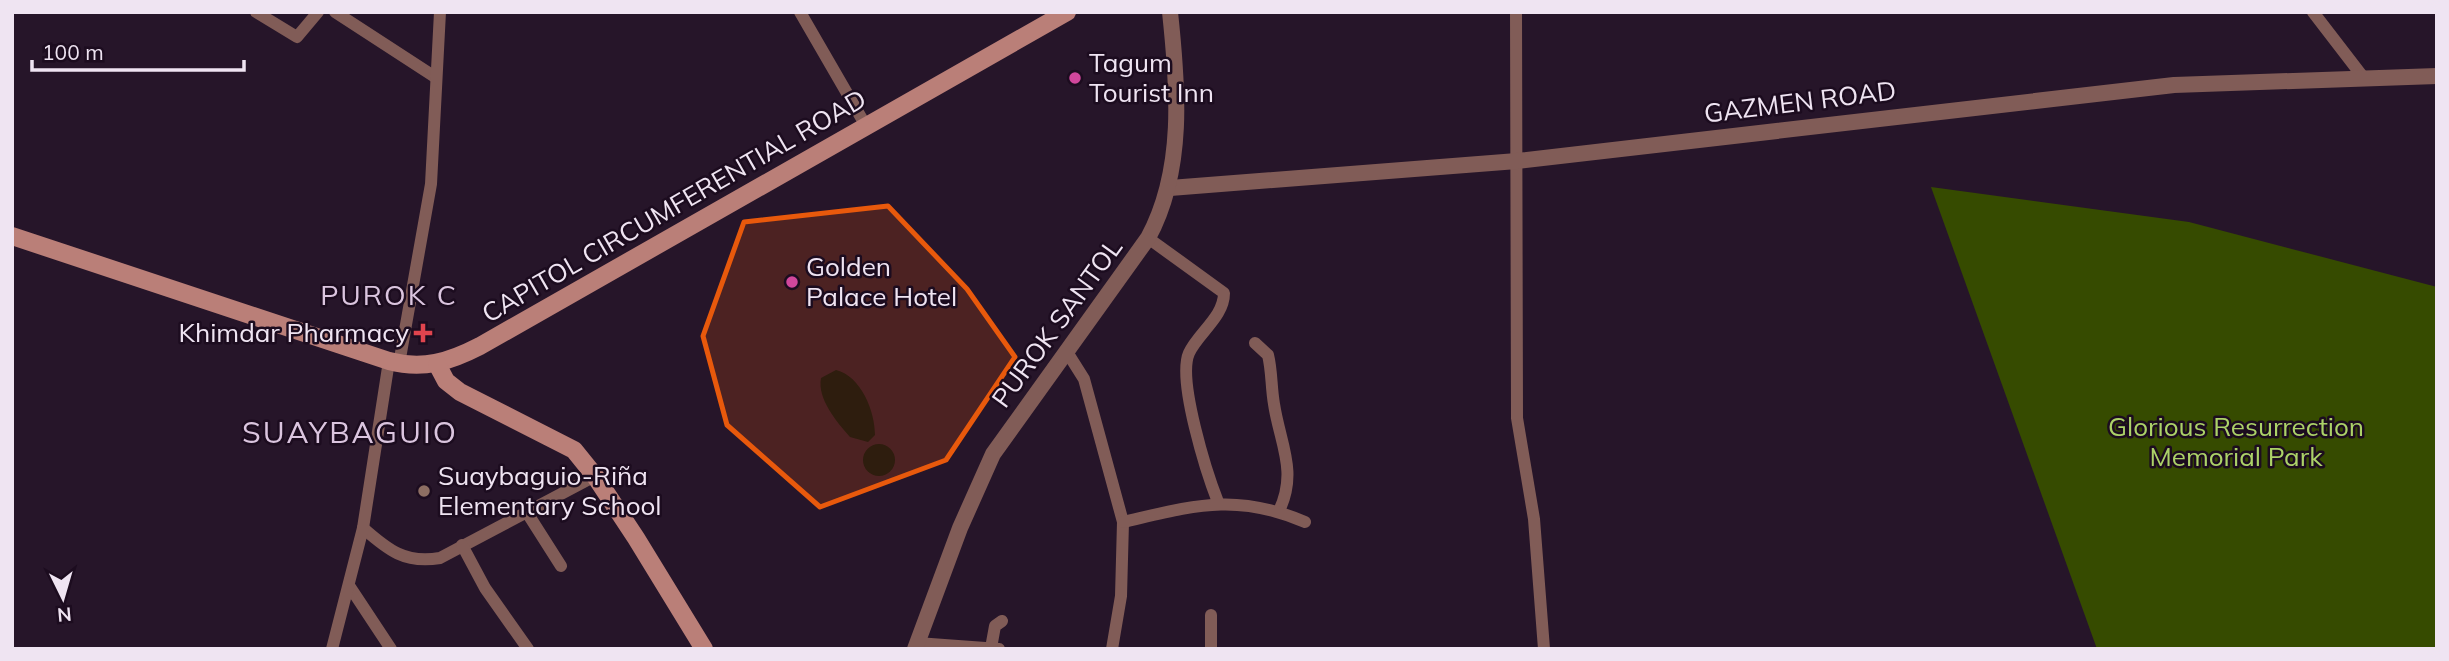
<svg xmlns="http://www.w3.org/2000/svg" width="2449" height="661" font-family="Mulish,sans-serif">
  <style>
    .green { fill: #364b00 }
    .water { fill: #010e0f }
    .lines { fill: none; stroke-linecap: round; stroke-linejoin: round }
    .minor { stroke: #815c57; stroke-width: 12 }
    .tertiary { stroke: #815c57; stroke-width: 16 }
    .secondary { stroke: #ba7f78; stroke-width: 18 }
    .marked { fill: #e8590c; fill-opacity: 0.2; stroke: #e8590c; stroke-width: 5; stroke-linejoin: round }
    .hotel-dot { fill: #d1479c; stroke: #1c0c1f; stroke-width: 2.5 }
    .health-dot { fill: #e0444e; stroke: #1c0c1f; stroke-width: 2.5 }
    .education-dot { fill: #8d6e63; stroke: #1c0c1f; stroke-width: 2.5 }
    .labels { text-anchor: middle; stroke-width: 5; stroke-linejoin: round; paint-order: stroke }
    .poi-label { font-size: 26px; fill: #efe4f2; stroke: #1c0c1f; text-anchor: start }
    .street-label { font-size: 26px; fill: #efe4f2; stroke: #1c0c1f }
    .park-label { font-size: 26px; fill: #acd268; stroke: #1c0c1f }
    .neighbourhood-label { font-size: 28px; letter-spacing: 2px; fill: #dbc5df; stroke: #1c0c1f }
    .quarter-label { font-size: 30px; letter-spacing: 2px; fill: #dbc5df; stroke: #1c0c1f }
  </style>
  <rect width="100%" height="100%" fill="#261529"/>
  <polygon class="green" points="1931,187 2189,222 2437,287 2437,649 2097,649"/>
  <g class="water">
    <path d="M836,370C861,376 875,411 875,435L868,442L850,437C837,422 817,399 821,378Z"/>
    <circle cx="879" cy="460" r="16"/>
  </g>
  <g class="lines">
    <g class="minor">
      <polyline points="256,12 297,37 318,12"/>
      <polyline points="335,12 435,77"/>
      <polyline points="800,12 866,126"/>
      <polyline points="1516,12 1517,418 1534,519 1544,649"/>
      <polyline points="2313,12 2363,77"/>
      <path d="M1148,238L1224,293C1224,317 1198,333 1189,353C1177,380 1207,474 1218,502"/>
      <path d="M1255,343L1268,355C1272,371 1271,387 1274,404C1280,444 1298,471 1279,511"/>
      <polyline points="1067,352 1084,379 1123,522 1121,596 1112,649"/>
      <polyline points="399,364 431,184 440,12"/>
      <polyline points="526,511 561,566"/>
      <path d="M1123,522C1193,506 1235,492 1305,522"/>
      <path d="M363,528C388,550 405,564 440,558L595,476"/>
      <polyline points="462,545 485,588 528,649"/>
      <polyline points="350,587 391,649"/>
      <polyline points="917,643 999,649"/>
      <polyline points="991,648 995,626 1002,621"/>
      <polyline points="332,649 363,528 389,361"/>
      <polyline points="1211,649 1211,615"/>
    </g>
    <g class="tertiary">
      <polyline points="1170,188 1517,161 2174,85 2437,76"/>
      <path d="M915,649L960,528L993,454L1148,238C1185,170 1178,87 1170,12"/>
    </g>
    <g class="secondary">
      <path d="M12,236L389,361C423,370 449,362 480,346L1067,12"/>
      <polyline points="437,364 446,381 460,392 574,450 595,476 636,538 704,649"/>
    </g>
  </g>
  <path class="marked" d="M888,206L967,289L1015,357L946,460L820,507L727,425L703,336L744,222Z"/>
  <g class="hotel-dot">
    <circle cx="1075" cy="78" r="7"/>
    <circle cx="792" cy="282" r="7"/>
  </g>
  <path class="health-dot" d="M419.5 322.5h7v7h7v7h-7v7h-7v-7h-7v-7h7z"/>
  <circle class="education-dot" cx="424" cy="491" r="7"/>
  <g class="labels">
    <g class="poi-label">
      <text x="1089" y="72">Tagum<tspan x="1089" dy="30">Tourist Inn</tspan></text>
      <text x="806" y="276">Golden<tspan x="806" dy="30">Palace Hotel</tspan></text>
      <text x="409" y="342" text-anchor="end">Khimdar Pharmacy</text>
      <text x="438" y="485">Suaybaguio-Riña<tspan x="438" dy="30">Elementary School</tspan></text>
    </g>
    <g class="street-label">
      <text transform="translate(1800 102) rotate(-7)" y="9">GAZMEN ROAD</text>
      <text transform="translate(674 206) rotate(-30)" y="9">CAPITOL CIRCUMFERENTIAL ROAD</text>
      <text transform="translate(1057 323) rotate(-54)" y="9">PUROK SANTOL</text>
    </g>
    <g class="park-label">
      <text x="2236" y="436">Glorious Resurrection<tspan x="2236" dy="30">Memorial Park</tspan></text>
    </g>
    <g class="neighbourhood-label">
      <text x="389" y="305">PUROK C</text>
    </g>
    <g class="quarter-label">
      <text x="350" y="443">SUAYBAGUIO</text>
    </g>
  </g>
  <rect width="2449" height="661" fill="none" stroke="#efe4f2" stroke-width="28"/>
  <g transform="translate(63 598) rotate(175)" stroke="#1c0c1f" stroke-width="5" paint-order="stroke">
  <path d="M0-5L12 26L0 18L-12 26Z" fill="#efe4f2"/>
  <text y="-10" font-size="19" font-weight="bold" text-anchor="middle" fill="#efe4f2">N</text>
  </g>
  <path d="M32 60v10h212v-10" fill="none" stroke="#efe4f2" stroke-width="3.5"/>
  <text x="42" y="60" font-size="21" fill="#efe4f2" stroke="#1c0c1f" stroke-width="5" paint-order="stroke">100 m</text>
</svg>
